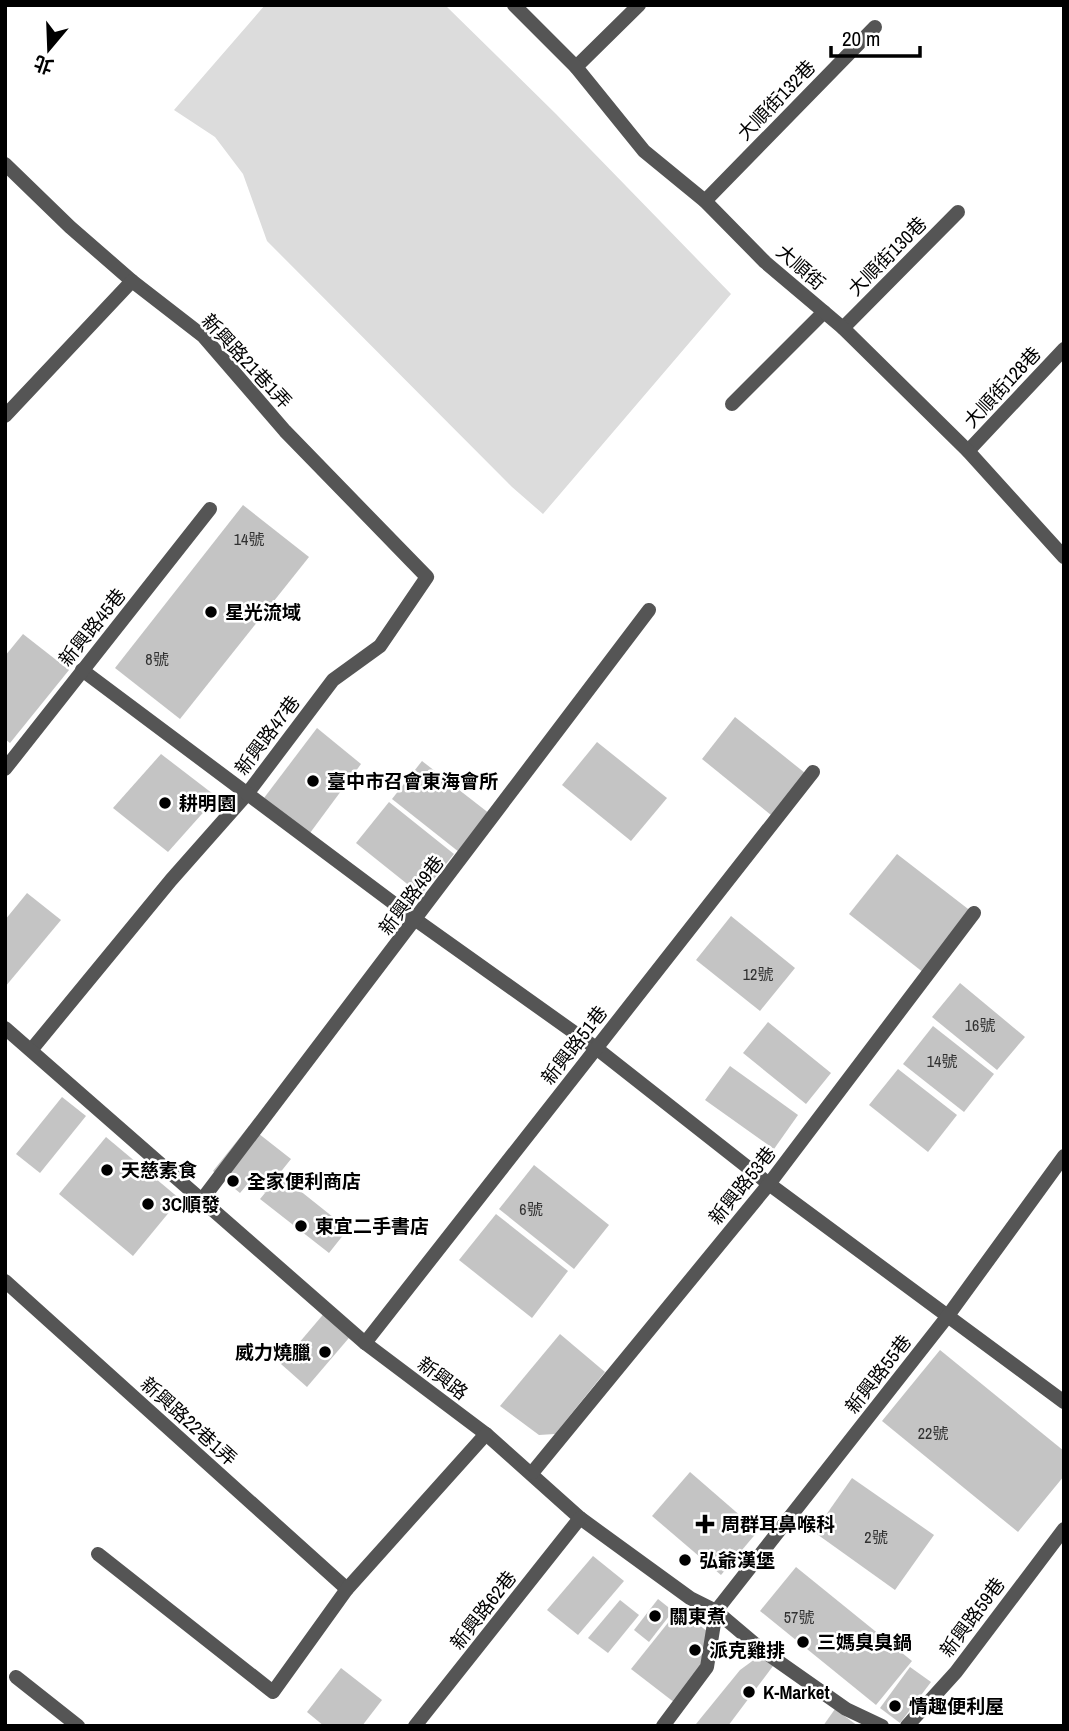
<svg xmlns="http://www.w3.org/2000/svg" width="1069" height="1731" font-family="'Archivo Narrow','Noto Sans TC',sans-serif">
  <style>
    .green { fill: #dcdcdc }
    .building { fill: #c4c4c4 }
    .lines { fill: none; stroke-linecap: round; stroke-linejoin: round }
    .service { stroke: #555; stroke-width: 14 }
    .minor { stroke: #555; stroke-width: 14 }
    .poi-dot { fill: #000; stroke: #fff; stroke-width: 2.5 }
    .labels { text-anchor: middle; stroke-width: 5; stroke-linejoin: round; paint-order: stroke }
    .number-label { font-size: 16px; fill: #313131 }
    .street-label { font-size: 19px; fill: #000; stroke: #fff }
    .poi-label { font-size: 19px; font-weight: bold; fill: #000; stroke: #fff; text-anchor: start }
  </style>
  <rect width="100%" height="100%" fill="#fff"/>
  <polygon class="green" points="265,5 445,5 556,114 731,294 543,514 512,487 267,241 243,174 215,137 174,110"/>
  <g class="building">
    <polygon points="243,505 309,557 180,719 115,668"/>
    <polygon points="23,634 69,670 10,743 5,739 5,656"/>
    <polygon points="735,717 805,773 771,815 702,759"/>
    <polygon points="317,728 361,764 310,833 264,798"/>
    <polygon points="597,742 667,798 631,841 562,785"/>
    <polygon points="161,754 217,797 168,852 113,808"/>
    <polygon points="422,761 490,814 459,852 392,799"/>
    <polygon points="389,802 454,854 421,895 356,843"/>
    <polygon points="897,854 972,912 924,973 849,914"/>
    <polygon points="27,893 61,920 5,987 5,920"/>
    <polygon points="731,916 795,968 760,1011 696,960"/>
    <polygon points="960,983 1025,1037 997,1070 932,1017"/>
    <polygon points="768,1022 831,1073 806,1104 743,1053"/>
    <polygon points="933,1026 994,1074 964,1112 903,1064"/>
    <polygon points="730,1066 798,1115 774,1149 705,1100"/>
    <polygon points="898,1069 957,1115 928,1152 869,1105"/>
    <polygon points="62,1097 86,1116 40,1173 16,1154"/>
    <polygon points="249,1126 291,1159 279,1174 348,1229 329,1253 260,1199 265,1193 250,1181 240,1193 213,1171"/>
    <polygon points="106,1137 180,1199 133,1256 59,1194"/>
    <polygon points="534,1165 609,1225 574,1269 499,1209"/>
    <polygon points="496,1214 568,1271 532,1318 459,1260"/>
    <polygon points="327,1310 354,1332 307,1387 281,1364"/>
    <polygon points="560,1334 605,1372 555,1434 539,1435 500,1406"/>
    <polygon points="940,1350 1064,1451 1064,1476 1018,1532 882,1421"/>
    <polygon points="690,1472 758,1531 721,1575 652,1516"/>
    <polygon points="852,1478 934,1535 895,1590 814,1532"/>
    <polygon points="593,1556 624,1581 578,1635 547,1610"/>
    <polygon points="796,1567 912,1661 876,1705 760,1611"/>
    <polygon points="658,1599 673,1611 649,1642 634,1630"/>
    <polygon points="620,1600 639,1615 608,1653 588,1638"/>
    <polygon points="679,1609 727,1647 679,1706 631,1669"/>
    <polygon points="755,1659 776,1662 728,1726 696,1724 740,1670"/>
    <polygon points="910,1667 931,1682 900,1723 880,1708"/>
    <polygon points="341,1668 382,1700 362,1726 324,1726 307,1712"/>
    <polygon points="835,1709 858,1726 823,1726"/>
  </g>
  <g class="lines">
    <g class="service">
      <polyline points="576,67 639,5"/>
      <polyline points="705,201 875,27"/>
      <polyline points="843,328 958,212"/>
      <polyline points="732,404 824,312"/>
      <polyline points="968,451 1064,349"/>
    </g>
    <g class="minor">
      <polyline points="514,5 576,67 644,151 705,201 765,262 843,328 968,451 1064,557"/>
      <polyline points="5,164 70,227 132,281"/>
      <polyline points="5,416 132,281 203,336 285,431 427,577 380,646 333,680 247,794 171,880 32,1049"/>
      <polyline points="82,670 416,920 596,1048 769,1184 1064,1402"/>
      <polyline points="5,769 210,509"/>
      <polyline points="5,1028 365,1343 486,1434 580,1518 690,1598 716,1611 762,1650 846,1709 882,1726"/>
      <polyline points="201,1201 649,610"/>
      <polyline points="5,1281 347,1589"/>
      <polyline points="365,1343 813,772"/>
      <polyline points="532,1473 769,1184 974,913"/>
      <polyline points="98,1554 273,1692 347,1589 486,1434"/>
      <polyline points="16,1677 78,1726"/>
      <polyline points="415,1726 580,1518"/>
      <polyline points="663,1726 707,1667 716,1611 947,1317 1064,1156"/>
      <polyline points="907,1726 956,1672 1064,1529"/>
    </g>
  </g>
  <g class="poi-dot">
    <circle cx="211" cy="612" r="7"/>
    <circle cx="313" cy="781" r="7"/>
    <circle cx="165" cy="803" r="7"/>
    <circle cx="107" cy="1170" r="7"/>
    <circle cx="233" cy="1181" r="7"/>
    <circle cx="148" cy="1204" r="7"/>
    <circle cx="301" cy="1226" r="7"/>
    <circle cx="325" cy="1352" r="7"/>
    <path d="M701.5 1513.5h7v7h7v7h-7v7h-7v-7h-7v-7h7z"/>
    <circle cx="685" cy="1560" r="7"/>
    <circle cx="655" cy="1616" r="7"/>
    <circle cx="803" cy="1642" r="7"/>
    <circle cx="695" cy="1650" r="7"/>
    <circle cx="749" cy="1692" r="7"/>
    <circle cx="895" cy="1706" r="7"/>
  </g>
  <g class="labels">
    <g class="number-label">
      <text x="249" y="545">14號</text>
      <text x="157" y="665">8號</text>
      <text x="758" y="980">12號</text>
      <text x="980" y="1031">16號</text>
      <text x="942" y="1067">14號</text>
      <text x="531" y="1215">6號</text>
      <text x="933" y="1439">22號</text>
      <text x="876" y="1543">2號</text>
      <text x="799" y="1623">57號</text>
    </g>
    <g class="street-label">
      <text transform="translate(776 100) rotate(-46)" y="7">大順街132巷</text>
      <text transform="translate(887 256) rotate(-45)" y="7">大順街130巷</text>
      <text transform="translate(801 267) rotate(41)" y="7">大順街</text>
      <text transform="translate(247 361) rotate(47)" y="7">新興路21巷1弄</text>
      <text transform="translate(1002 387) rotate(-47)" y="7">大順街128巷</text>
      <text transform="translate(92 627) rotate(-51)" y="7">新興路45巷</text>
      <text transform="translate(267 735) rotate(-53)" y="7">新興路47巷</text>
      <text transform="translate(411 895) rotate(-53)" y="7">新興路49巷</text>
      <text transform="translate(574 1045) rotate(-52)" y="7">新興路51巷</text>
      <text transform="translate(742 1185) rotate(-51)" y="7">新興路53巷</text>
      <text transform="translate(878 1374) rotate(-52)" y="7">新興路55巷</text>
      <text transform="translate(443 1378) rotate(37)" y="7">新興路</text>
      <text transform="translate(189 1421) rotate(42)" y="7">新興路22巷1弄</text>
      <text transform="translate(483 1610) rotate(-52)" y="7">新興路62巷</text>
      <text transform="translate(972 1617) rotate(-53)" y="7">新興路59巷</text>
    </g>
    <g class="poi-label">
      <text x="225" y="619">星光流域</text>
      <text x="327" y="788">臺中市召會東海會所</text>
      <text x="179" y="810">耕明園</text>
      <text x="121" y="1177">天慈素食</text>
      <text x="247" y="1188">全家便利商店</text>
      <text x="162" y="1211">3C順發</text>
      <text x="315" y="1233">東宜二手書店</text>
      <text x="311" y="1359" text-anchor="end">威力燒臘</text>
      <text x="721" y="1531">周群耳鼻喉科</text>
      <text x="699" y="1567">弘爺漢堡</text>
      <text x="669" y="1623">關東煮</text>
      <text x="817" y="1649">三媽臭臭鍋</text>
      <text x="709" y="1657">派克雞排</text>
      <text x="763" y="1699">K-Market</text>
      <text x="909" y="1713">情趣便利屋</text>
    </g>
  </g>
  <rect width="1069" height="1731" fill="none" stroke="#000000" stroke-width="14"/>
  <g transform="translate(49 49) rotate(199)" stroke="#ffffff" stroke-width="5" paint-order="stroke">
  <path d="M0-5L12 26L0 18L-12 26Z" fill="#000000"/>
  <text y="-10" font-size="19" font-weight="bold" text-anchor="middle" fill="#000000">北</text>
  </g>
  <path d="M831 46v10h89v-10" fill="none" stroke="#000000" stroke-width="3.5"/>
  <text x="842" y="46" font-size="21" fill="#000000" stroke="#ffffff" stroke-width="5" paint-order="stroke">20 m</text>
</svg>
